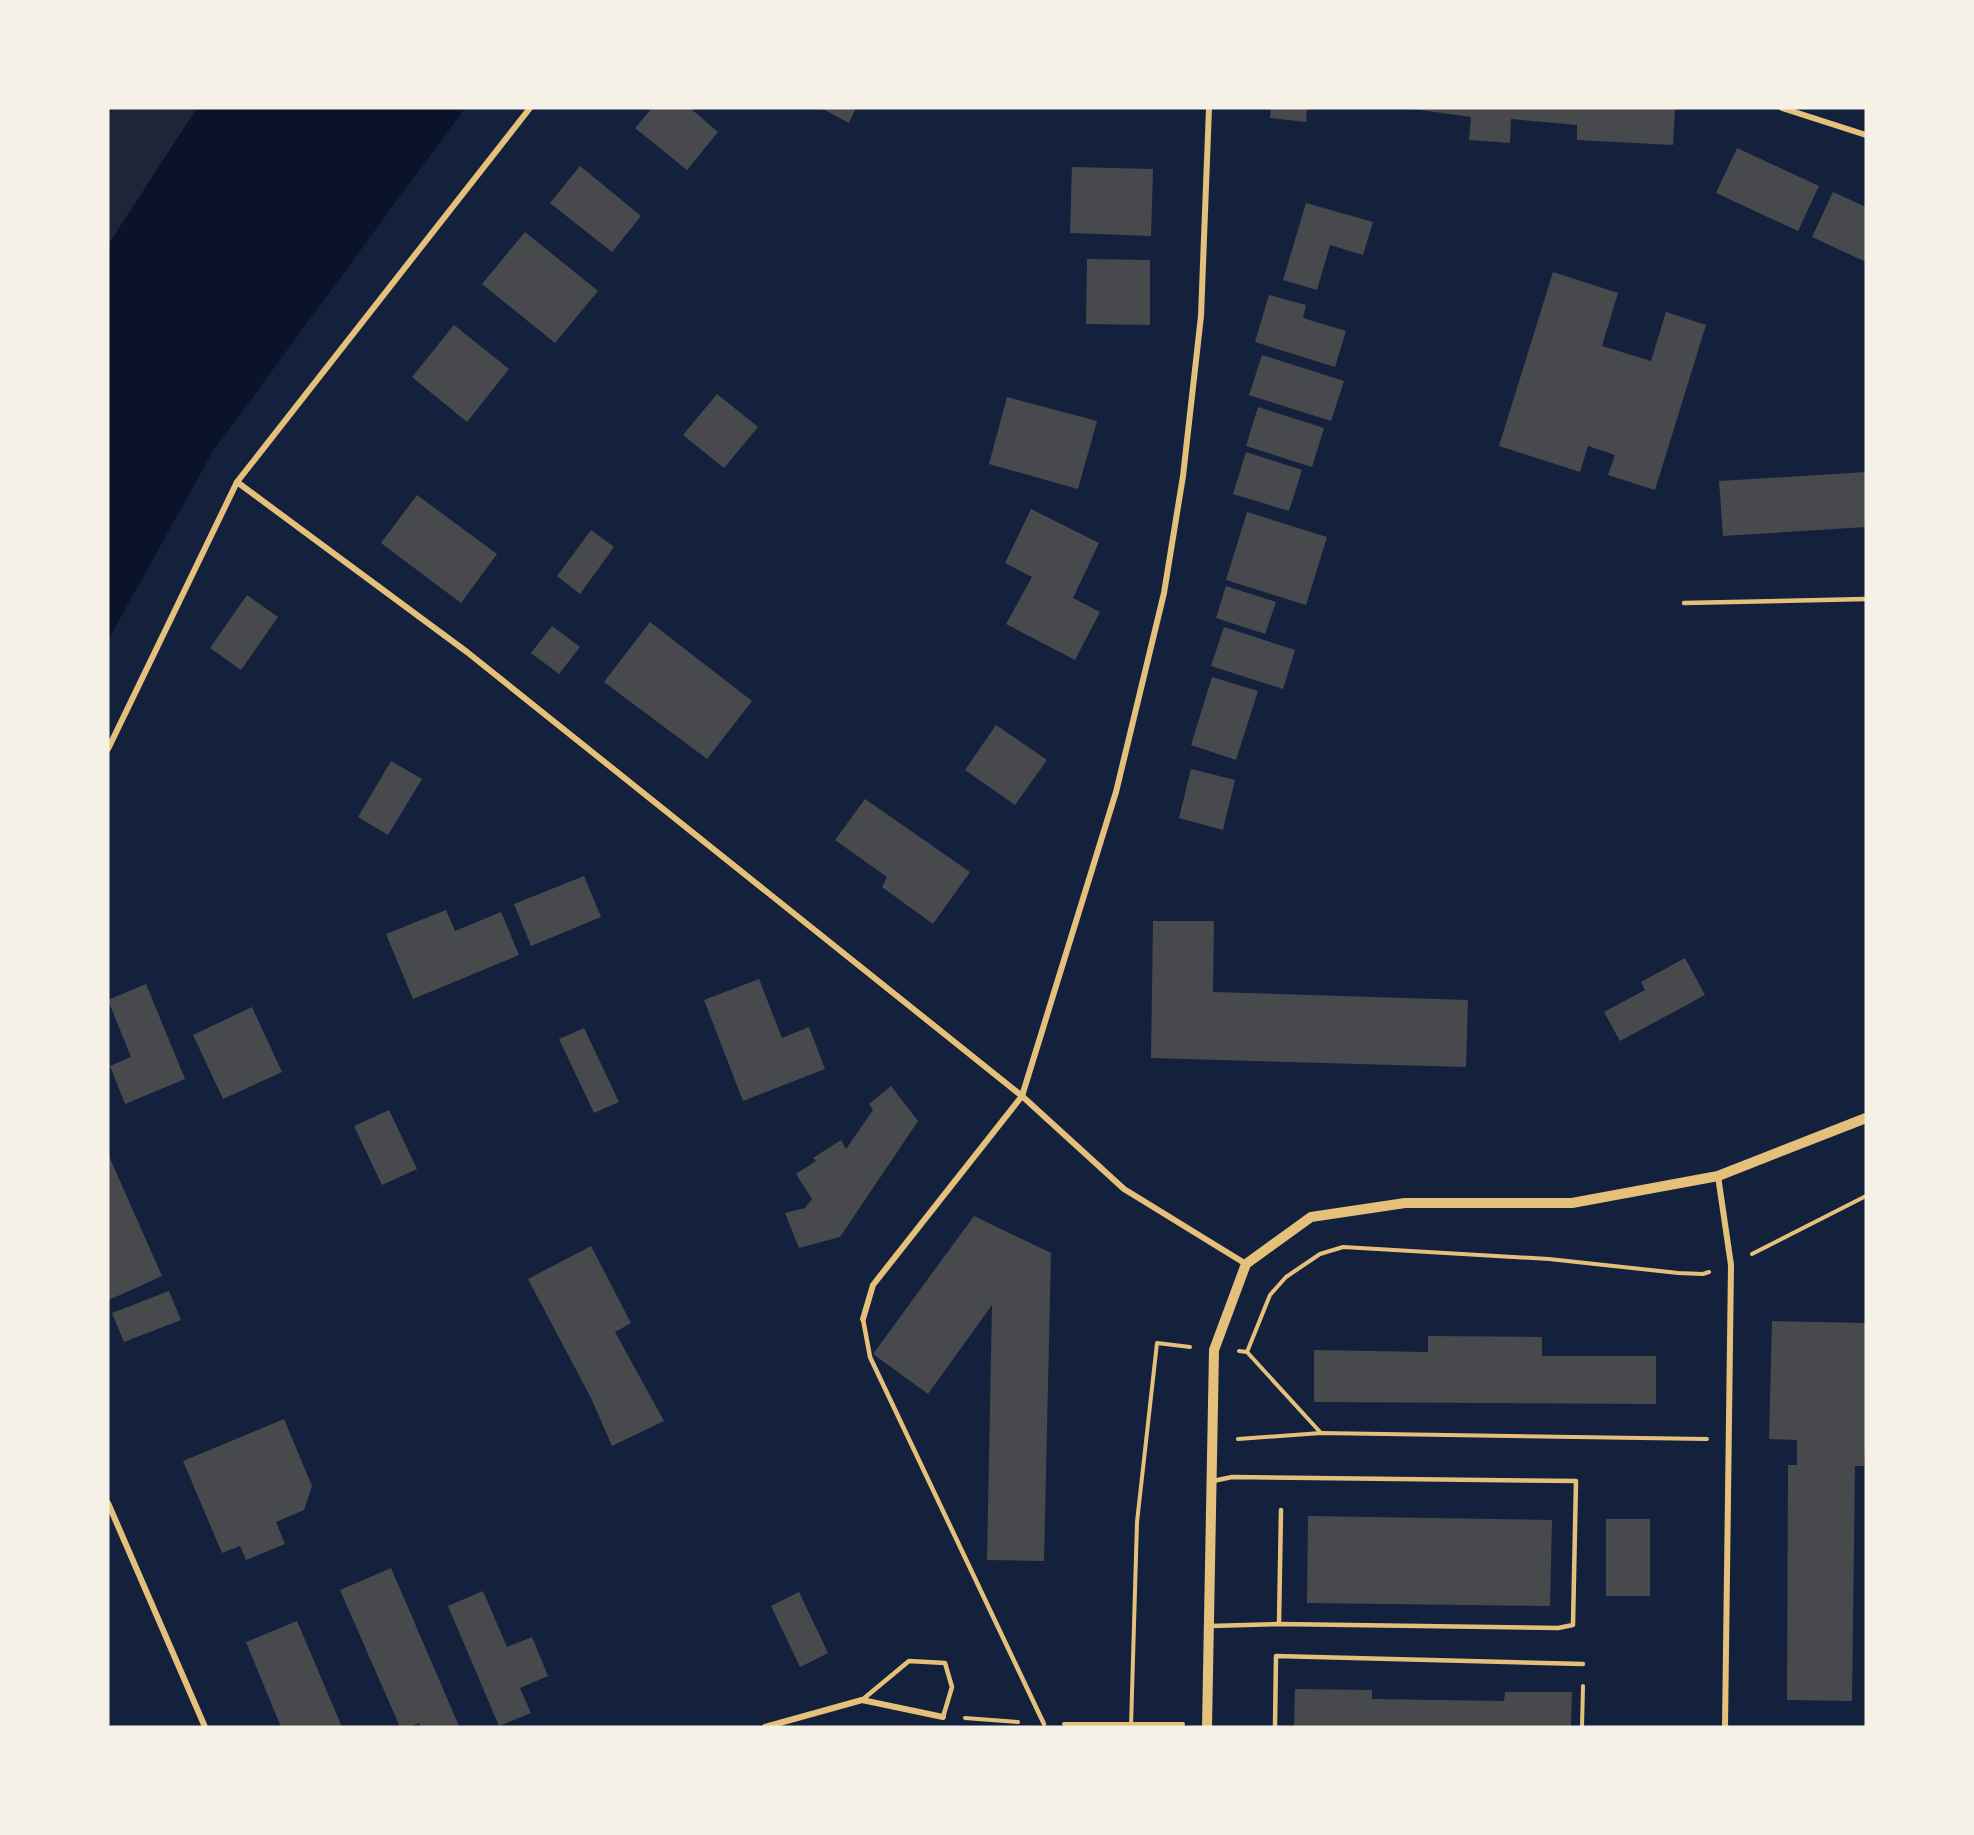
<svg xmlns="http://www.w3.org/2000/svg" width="1974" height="1835" font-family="Mulish,sans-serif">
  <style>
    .green { fill: #1d2539 }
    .water { fill: #0b132b }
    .building { fill: #48494c }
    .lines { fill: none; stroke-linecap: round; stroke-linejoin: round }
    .path { stroke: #e5c07b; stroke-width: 4 }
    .service { stroke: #e5c07b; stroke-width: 4.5 }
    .minor { stroke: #e5c07b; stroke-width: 6 }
    .tertiary { stroke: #e5c07b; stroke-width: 10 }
  </style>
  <rect width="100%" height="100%" fill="#14213d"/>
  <polygon class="green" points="115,108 197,108 108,245 108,118"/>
  <polygon class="water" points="197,108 465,108 213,451 108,640 108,245"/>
  <g class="building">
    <polygon points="652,108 690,108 718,132 687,170 635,128"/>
    <polygon points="821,108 856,108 849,123"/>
    <polygon points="1271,108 1307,108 1306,122 1270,118"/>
    <polygon points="1406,108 1675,108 1673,145 1577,140 1577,125 1511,119 1510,143 1469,140 1471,117"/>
    <polygon points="1737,148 1819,186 1798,231 1716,193"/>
    <polygon points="580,166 641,216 612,252 550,203"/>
    <polygon points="1072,167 1153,169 1151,236 1070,233"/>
    <polygon points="1833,192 1866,207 1866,262 1812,237"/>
    <polygon points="1306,203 1373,222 1363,255 1330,245 1317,290 1283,280"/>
    <polygon points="525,232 598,291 555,343 482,284"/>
    <polygon points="1087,259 1150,260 1150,325 1086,324"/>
    <polygon points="1553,272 1618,293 1602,346 1651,361 1666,312 1706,325 1655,490 1608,475 1615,455 1588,446 1580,472 1499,446"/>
    <polygon points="1269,295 1306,305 1303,318 1346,331 1335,367 1255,342"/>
    <polygon points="454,325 509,369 467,422 412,377"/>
    <polygon points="1262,355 1344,381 1331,421 1249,395"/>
    <polygon points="717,394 758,427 724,468 683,435"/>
    <polygon points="1007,397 1097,421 1078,489 989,464"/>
    <polygon points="1258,407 1324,428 1312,467 1246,446"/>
    <polygon points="1246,452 1302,470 1289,511 1233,494"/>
    <polygon points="1866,472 1866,527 1723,536 1719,481"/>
    <polygon points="417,495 497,554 461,603 381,543"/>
    <polygon points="1031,509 1099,543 1073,598 1100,612 1075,660 1006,624 1032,577 1005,563"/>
    <polygon points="1247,512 1327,537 1306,605 1226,580"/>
    <polygon points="591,530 614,547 580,594 557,576"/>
    <polygon points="1226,586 1276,602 1265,634 1216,618"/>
    <polygon points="247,595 278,617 241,670 210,648"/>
    <polygon points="650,622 752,701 707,759 604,682"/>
    <polygon points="552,626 580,647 559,674 531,653"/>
    <polygon points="1224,627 1295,650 1283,689 1211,666"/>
    <polygon points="1212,677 1258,691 1236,760 1191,745"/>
    <polygon points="996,725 1047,760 1015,805 965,770"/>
    <polygon points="391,761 422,779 388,835 358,817"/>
    <polygon points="1191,769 1235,780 1223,830 1179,818"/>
    <polygon points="865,799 970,872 933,924 882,887 887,877 835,840"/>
    <polygon points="584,876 601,917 531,946 514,904"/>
    <polygon points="446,910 455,931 501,912 519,955 413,999 386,934"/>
    <polygon points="1153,921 1214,921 1213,992 1468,1000 1466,1067 1151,1058"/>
    <polygon points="1685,958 1705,995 1620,1041 1604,1012 1645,990 1641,982"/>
    <polygon points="759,979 782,1038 809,1027 825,1069 743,1101 704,1000"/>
    <polygon points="146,984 185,1079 125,1104 110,1066 131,1057 108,1000"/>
    <polygon points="252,1007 282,1072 223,1099 193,1035"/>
    <polygon points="584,1028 619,1102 594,1113 559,1039"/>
    <polygon points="891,1086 918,1121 840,1237 799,1248 785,1213 805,1208 812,1199 796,1174 816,1161 813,1158 841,1140 846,1149 873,1110 869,1104"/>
    <polygon points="389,1110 417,1169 382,1185 354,1126"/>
    <polygon points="108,1154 162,1276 109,1300 108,1298"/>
    <polygon points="974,1216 1051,1253 1044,1561 987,1560 992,1305 928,1394 873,1354"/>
    <polygon points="591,1246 631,1323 615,1332 664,1421 612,1446 591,1398 528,1279"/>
    <polygon points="169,1291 181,1320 124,1342 112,1313"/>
    <polygon points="1772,1321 1866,1323 1866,1438 1864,1466 1855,1466 1852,1701 1787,1700 1788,1465 1797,1465 1797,1440 1769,1439"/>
    <polygon points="1428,1336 1542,1337 1542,1356 1656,1356 1656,1404 1314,1402 1314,1350 1428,1352"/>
    <polygon points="284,1419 312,1486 304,1510 276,1522 285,1544 246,1560 240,1546 222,1553 183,1461"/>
    <polygon points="1308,1516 1552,1520 1550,1606 1307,1603"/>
    <rect x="1606" y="1519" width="44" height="77"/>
    <polygon points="391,1568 459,1726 457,1727 421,1727 419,1723 409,1727 400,1727 340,1590"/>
    <polygon points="483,1591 507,1647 532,1637 548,1676 520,1688 531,1713 499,1726 448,1606"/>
    <polygon points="799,1592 828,1653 800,1667 771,1606"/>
    <polygon points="297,1621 342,1727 281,1727 246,1642"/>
    <polygon points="1295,1689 1372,1690 1372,1699 1504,1701 1505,1692 1572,1692 1571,1727 1294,1727"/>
  </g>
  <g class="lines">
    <g class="path">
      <polyline points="1752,1254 1866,1196"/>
      <polyline points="1239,1351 1247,1352 1270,1295 1286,1277 1320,1254 1343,1247 1549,1259 1678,1273 1703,1274 1709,1272"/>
      <polyline points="1247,1352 1321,1433"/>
      <polyline points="1238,1439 1321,1433 1707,1439"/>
      <polyline points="965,1718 1018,1722"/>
      <polyline points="1064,1724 1183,1724"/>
      <polyline points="1131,1727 1137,1522 1157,1343 1190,1347"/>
      <polyline points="1582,1727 1583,1686"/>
    </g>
    <g class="service">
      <polyline points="1684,603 1866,599"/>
      <polyline points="863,1319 870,1357 1044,1724"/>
      <polyline points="1279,1624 1281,1510"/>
      <polyline points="1210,1626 1279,1624 1558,1628 1573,1625 1576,1481 1232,1477 1213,1481"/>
      <polyline points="862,1700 909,1661 945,1663 952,1687 943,1717"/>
      <polyline points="1275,1727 1276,1656 1583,1664"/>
    </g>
    <g class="minor">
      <polyline points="1782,108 1866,135"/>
      <polyline points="237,482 467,652 1022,1096 1124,1189 1246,1264"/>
      <polyline points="108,749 237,482 530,108"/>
      <polyline points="1718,1176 1731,1265 1725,1727"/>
      <polyline points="863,1319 873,1285 1022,1096 1116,792 1164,593 1183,476 1201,316 1209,108"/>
      <polyline points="108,1503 205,1727"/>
      <polyline points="765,1727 862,1700 943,1717"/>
    </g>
    <polyline class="tertiary" points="1207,1727 1214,1350 1246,1264 1311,1217 1405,1203 1572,1203 1718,1176 1866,1118"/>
  </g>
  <rect width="1974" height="1835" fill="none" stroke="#f6f1e7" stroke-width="219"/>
</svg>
